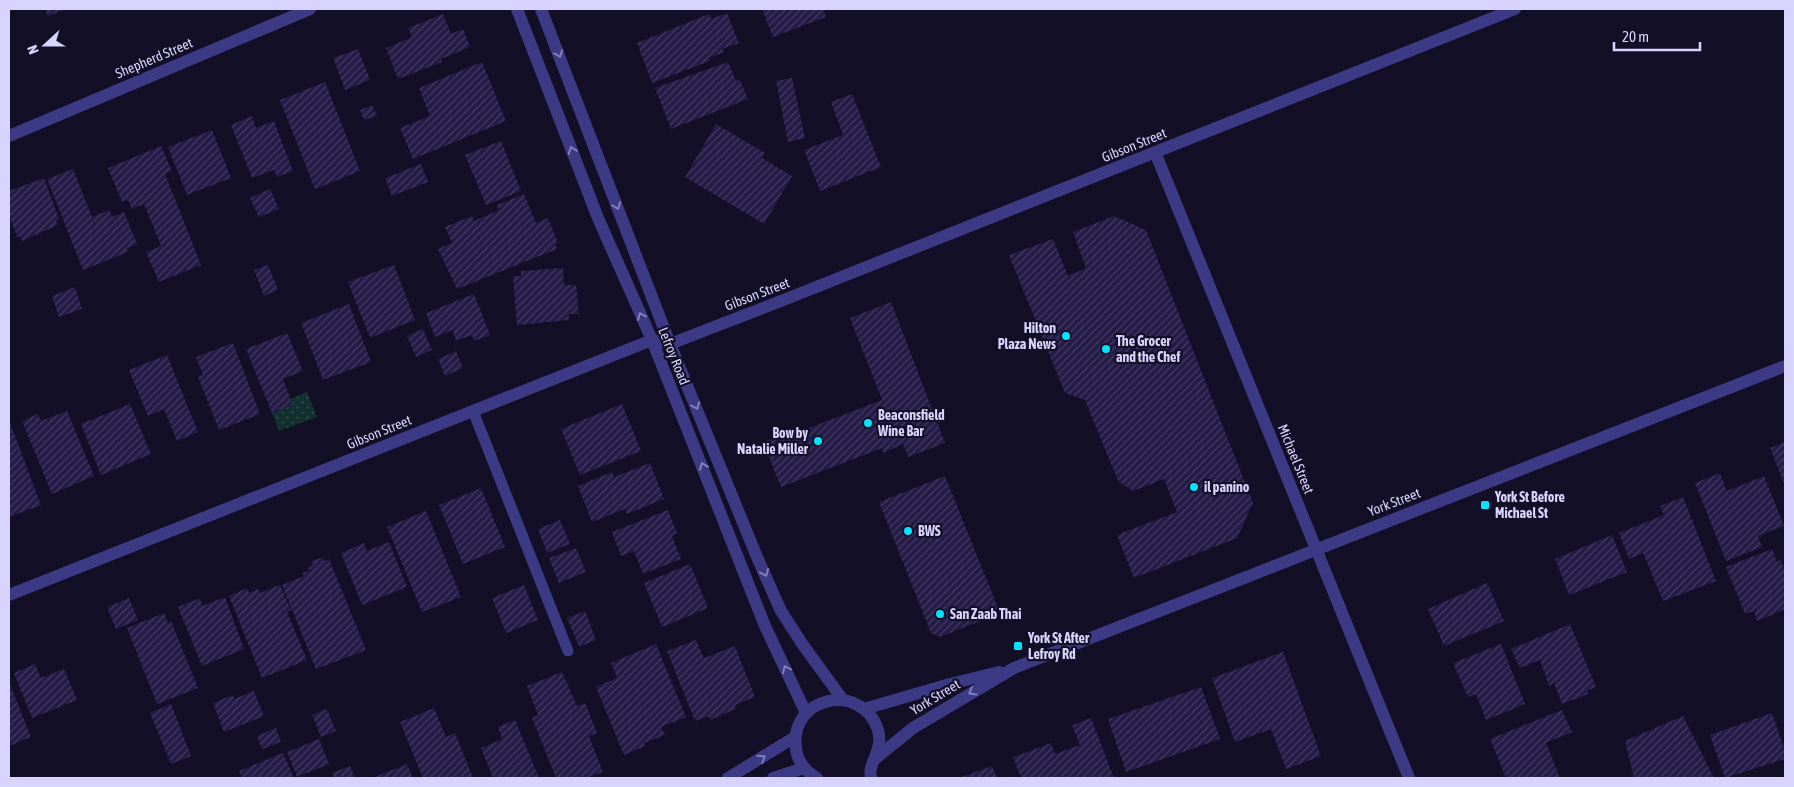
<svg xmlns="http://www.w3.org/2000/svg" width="1794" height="787" font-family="'Asap Condensed',sans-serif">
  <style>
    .grass { fill: url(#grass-dots) }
    .building { fill: url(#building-hatch) }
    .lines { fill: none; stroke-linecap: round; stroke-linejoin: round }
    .service { stroke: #3d3a85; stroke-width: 11 }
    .minor { stroke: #3d3a85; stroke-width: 12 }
    .tertiary { stroke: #3d3a85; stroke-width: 12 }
    .oneway { stroke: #837fbc }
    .poi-dot { fill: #00e5ff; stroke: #130f26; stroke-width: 2 }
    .labels { text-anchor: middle; stroke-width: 4.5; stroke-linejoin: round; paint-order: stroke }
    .street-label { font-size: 14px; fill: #d9d4ff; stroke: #130f26 }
    .poi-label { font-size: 14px; font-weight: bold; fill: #d9d4ff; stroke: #130f26; text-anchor: start }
  </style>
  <defs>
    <pattern id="grass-dots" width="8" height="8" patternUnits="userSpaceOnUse" patternTransform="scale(1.25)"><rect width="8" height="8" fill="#12302f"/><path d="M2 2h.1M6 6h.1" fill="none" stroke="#344d4e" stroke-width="1.8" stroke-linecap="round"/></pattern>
    <pattern id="building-hatch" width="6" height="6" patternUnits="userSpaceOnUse" patternTransform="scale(1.25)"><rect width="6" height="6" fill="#241b47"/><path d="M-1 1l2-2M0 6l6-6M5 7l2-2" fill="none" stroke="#433b63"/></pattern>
  </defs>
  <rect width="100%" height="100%" fill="#130f26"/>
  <polygon class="grass" points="307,392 317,417 279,431 272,413 293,405 291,399"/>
  <g class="building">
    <polygon points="45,9 66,9 48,16"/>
    <polygon points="762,9 823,9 826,17 773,37"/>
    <polygon points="727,13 739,43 722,49 724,52 709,58 710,61 652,83 637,43 709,14 711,19"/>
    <polygon points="443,14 451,34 463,29 470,47 441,59 442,62 398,79 386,48 412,37 408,28"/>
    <polygon points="358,49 370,80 345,90 333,58"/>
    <polygon points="482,62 506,121 413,159 400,128 430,116 419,88"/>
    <polygon points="728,62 736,81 740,80 748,99 671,129 655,88"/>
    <polygon points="792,78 805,138 788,142 776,81"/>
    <polygon points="325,82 360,171 315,189 280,100"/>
    <polygon points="852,94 881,167 820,191 804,150 843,135 831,102"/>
    <polygon points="372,105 377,116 364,120 360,110"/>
    <polygon points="252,116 256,128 274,121 293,171 277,177 274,170 252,178 231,125"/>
    <polygon points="716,124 765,153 762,158 792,176 764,224 685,177"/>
    <polygon points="212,130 231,178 187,195 168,147"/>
    <polygon points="501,141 521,191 486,205 465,155"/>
    <polygon points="161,146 172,171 165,174 201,265 159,282 146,252 161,246 144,204 132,209 128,200 122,202 108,168"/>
    <polygon points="421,164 428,182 392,196 385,178"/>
    <polygon points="73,169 92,217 109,210 112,217 124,212 137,244 127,248 128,252 83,270 47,179"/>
    <polygon points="44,178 59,219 56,220 58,225 22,241 20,236 17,237 9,215 9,191"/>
    <polygon points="270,189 279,209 259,217 250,198"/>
    <polygon points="524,194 536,223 548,218 558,243 555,244 557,249 457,289 438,249 452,243 445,227 472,216 474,221 499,210 497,205"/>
    <polygon points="1114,216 1146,230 1253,503 1237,538 1134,578 1117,535 1177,512 1164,479 1133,491 1118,481 1085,400 1065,393 1009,255 1053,239 1068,276 1086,268 1073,232"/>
    <polygon points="268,265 278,290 264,296 254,270"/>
    <polygon points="394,265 415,320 370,338 348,282"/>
    <polygon points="563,268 564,285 576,285 579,314 569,314 569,320 517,325 513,276 521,276 521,271"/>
    <polygon points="75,287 82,309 59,317 52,296"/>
    <polygon points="474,294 490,335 474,341 472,335 456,341 452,330 435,337 426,313"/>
    <polygon points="891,302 945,443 908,457 903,444 883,453 882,448 781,487 763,442 795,430 796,433 882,400 850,318"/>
    <polygon points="349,304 371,362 323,380 301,323"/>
    <polygon points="423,329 432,350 416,357 407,336"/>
    <polygon points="287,333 303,371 283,379 293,405 272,413 246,349"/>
    <polygon points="233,343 260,414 219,430 198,377 203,375 196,357"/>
    <polygon points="456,351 463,368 445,376 438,359"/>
    <polygon points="167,355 198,432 177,441 164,409 148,416 129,370"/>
    <polygon points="130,404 151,454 101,475 81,424"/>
    <polygon points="622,404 641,451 580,475 561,429"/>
    <polygon points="67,411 94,476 52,494 22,421 38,414 41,421"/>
    <polygon points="9,420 41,505 9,517"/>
    <polygon points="1785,442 1785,486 1770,448"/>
    <polygon points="650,463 664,499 627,514 625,509 592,522 578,486 612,472 614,477"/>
    <polygon points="1720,473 1727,491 1764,476 1784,526 1758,536 1762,547 1726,561 1695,483"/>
    <polygon points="945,476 1000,613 940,637 931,633 879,502"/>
    <polygon points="481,488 505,547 463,564 439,505"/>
    <polygon points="1683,497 1716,581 1663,601 1643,553 1629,559 1619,533 1664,515 1660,506"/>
    <polygon points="668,510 677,533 672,536 681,559 643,574 634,551 621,556 612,532"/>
    <polygon points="426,511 461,597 422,612 387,527"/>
    <polygon points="560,520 570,544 547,553 538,529"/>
    <polygon points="1612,535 1627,572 1569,595 1555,559"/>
    <polygon points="389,542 407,587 362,605 341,553 364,543 367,551"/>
    <polygon points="576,548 586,572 559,583 549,558"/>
    <polygon points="1772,549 1777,562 1780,560 1785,570 1785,609 1757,621 1754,611 1745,614 1726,567"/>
    <polygon points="323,557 324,561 329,559 366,650 316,669 282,585 304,576 302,573 309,571 308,568 313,565 312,561"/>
    <polygon points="690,564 708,608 662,627 644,583"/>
    <polygon points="1487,583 1504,621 1444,646 1428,609"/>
    <polygon points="280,585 291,610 287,612 307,660 262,678 229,596 247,588 249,593 258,589 260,593"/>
    <polygon points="524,585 538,620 506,633 492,598"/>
    <polygon points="225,597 244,649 202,666 178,607 200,598 202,606"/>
    <polygon points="129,598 138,620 116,629 107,607"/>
    <polygon points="585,611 596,640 579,647 567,618"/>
    <polygon points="164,613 168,623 171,621 198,688 157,704 127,628"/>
    <polygon points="1570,624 1596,687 1587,691 1588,694 1562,704 1554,683 1549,686 1540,660 1520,668 1511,649"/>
    <polygon points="696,640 704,658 735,646 755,697 735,705 736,709 710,720 708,716 695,721 667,651"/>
    <polygon points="656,644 686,717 661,727 665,735 644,743 645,746 624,755 596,687 617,678 611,663"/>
    <polygon points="1501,644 1525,704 1486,720 1476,694 1468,697 1453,663"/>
    <polygon points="1283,652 1321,756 1286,769 1271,729 1235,742 1212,678"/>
    <polygon points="35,664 41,678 64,669 77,700 32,718 14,673"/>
    <polygon points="562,672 577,706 585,703 597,733 589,736 603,772 586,778 556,778 532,718 538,715 527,686"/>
    <polygon points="9,682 31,737 9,746"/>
    <polygon points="1201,687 1220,739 1126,772 1108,719"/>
    <polygon points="254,691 264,716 224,732 213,703 233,695 234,699"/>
    <polygon points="171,704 191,756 171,764 150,713"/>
    <polygon points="434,708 446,737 455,733 473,778 423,778 400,722"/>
    <polygon points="327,709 336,731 321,737 312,715"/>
    <polygon points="1562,710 1572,732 1546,743 1560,778 1506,778 1490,739"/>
    <polygon points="1772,713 1785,751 1785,759 1725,778 1710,735"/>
    <polygon points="1683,716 1714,778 1634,778 1625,741"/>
    <polygon points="1091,718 1114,778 1021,778 1013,757 1051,743 1055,754 1080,745 1072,725"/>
    <polygon points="515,720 539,778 493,778 481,748 502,739 498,727"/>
    <polygon points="276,728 281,742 262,749 257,736"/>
    <polygon points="319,739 329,764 297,777 287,752"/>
    <polygon points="283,753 294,778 242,778 239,771"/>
    <polygon points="407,764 413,778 372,778"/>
    <polygon points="350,766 355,778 334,778 332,773"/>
    <polygon points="992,766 997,778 959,778"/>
  </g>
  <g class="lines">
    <polyline class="service" points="473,411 568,651"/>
    <g class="minor">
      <polyline points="9,136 310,9"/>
      <polyline points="1155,152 1409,778"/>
      <polyline points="9,595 652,340 670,344 781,301 1515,9"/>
      <polyline points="864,709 950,684 999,672"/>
      <polyline points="876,758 913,728 1014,668 1785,366"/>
      <polyline points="728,778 795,737"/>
      <polyline points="773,778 804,768"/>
    </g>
    <g class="tertiary">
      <polyline points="517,9 598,218 652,340 765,626 806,713"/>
      <polyline points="541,9 670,344 757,557 781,611 803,645 843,700"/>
      <path d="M817,778C806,772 797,761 796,748C789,696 862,681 878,730C884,751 867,763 871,778"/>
    </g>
  </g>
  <defs><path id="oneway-chevron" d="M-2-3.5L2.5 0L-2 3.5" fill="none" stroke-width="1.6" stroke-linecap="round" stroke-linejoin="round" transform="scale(1.25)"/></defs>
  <g class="oneway">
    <use href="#oneway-chevron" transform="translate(559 54) rotate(69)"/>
    <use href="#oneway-chevron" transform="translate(572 150) rotate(-111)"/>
    <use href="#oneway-chevron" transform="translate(617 206) rotate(69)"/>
    <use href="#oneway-chevron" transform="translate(641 316) rotate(-114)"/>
    <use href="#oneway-chevron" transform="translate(696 406) rotate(68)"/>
    <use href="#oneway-chevron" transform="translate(703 466) rotate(-112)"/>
    <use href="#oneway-chevron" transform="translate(765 573) rotate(66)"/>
    <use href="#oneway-chevron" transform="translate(786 669) rotate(-116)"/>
    <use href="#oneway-chevron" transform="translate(972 692) rotate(150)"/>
    <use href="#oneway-chevron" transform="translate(762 758) rotate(-33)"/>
  </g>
  <g class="poi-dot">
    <circle cx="1066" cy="336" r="5"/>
    <circle cx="1106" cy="349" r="5"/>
    <circle cx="868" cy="423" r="5"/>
    <circle cx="818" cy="441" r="5"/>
    <circle cx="1194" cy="487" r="5"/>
    <rect x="1480" y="500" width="10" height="10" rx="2.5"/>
    <circle cx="908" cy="531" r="5"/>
    <circle cx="940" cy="614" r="5"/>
    <rect x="1013" y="641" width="10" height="10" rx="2.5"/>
  </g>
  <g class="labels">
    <g class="street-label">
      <text transform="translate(154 58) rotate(-23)" y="5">Shepherd Street</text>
      <text transform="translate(1134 145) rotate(-22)" y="5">Gibson Street</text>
      <text transform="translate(757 294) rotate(-21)" y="5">Gibson Street</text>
      <text transform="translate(674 356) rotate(68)" y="5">Lefroy Road</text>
      <text transform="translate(379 432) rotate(-22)" y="5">Gibson Street</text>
      <text transform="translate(1296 459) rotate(68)" y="5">Michael Street</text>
      <text transform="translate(1394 502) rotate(-21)" y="5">York Street</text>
      <text transform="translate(935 697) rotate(-31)" y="5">York Street</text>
    </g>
    <g class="poi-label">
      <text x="1056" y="333" text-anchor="end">Hilton<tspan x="1056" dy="16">Plaza News</tspan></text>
      <text x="1116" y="346">The Grocer<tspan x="1116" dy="16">and the Chef</tspan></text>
      <text x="878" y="420">Beaconsfield<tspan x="878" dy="16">Wine Bar</tspan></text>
      <text x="808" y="438" text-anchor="end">Bow by<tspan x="808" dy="16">Natalie Miller</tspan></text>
      <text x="1204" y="492">il panino</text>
      <text x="1495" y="502">York St Before<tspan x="1495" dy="16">Michael St</tspan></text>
      <text x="918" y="536">BWS</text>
      <text x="950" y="619">San Zaab Thai</text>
      <text x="1028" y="643">York St After<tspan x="1028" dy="16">Lefroy Rd</tspan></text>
    </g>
  </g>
  <rect width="1794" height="787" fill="none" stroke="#d9d4ff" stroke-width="20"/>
  <g transform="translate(45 45) rotate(249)" stroke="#130f26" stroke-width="4" paint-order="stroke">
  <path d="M0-4L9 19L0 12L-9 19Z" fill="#d9d4ff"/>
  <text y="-8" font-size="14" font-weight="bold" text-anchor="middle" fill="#d9d4ff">N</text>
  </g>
  <path d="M1614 42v8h86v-8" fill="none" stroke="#d9d4ff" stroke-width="2.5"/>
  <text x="1622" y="42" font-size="15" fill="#d9d4ff" stroke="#130f26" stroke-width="4" paint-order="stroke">20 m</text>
</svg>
